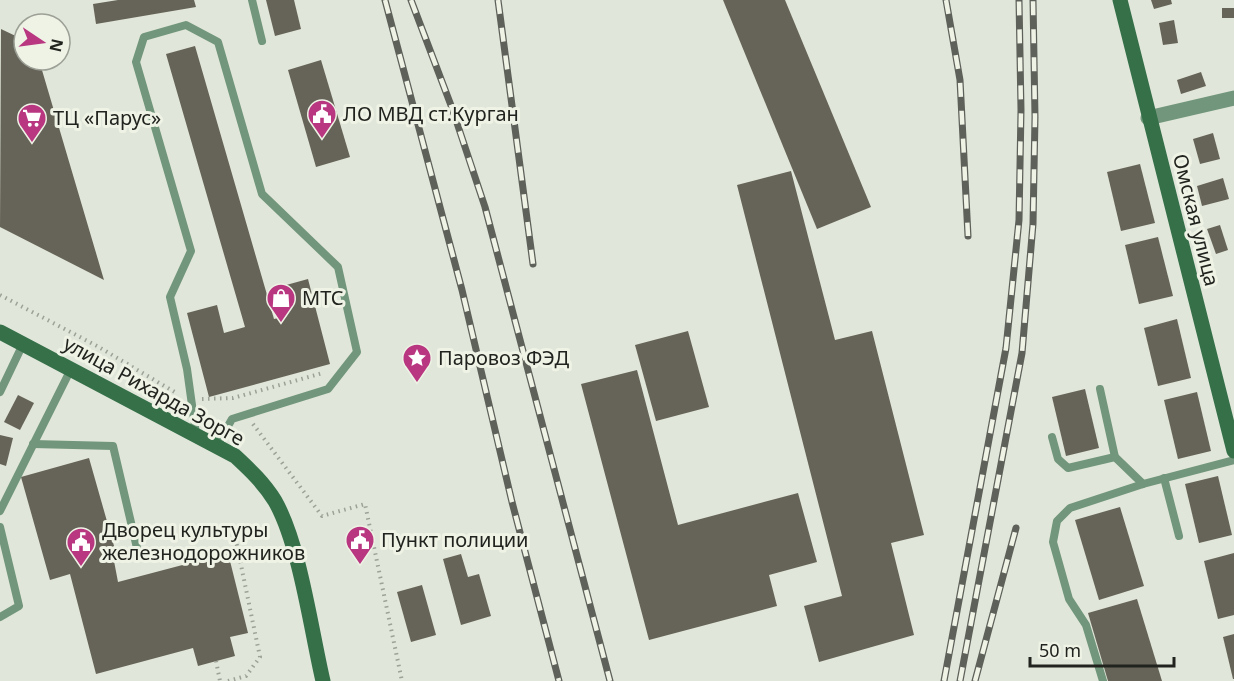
<svg xmlns="http://www.w3.org/2000/svg" width="1234" height="681" font-family="'Noto Sans',sans-serif">
  <style>
    .building { fill: #666458 }
    .lines { fill: none; stroke-linecap: round; stroke-linejoin: round }
    .path { stroke: #9da298; stroke-width: 4; stroke-dasharray: 1.5 4.5; stroke-linecap: butt }
    .lane { stroke: #71967b; stroke-width: 8 }
    .street { stroke: #71967b; stroke-width: 15 }
    .secondary { stroke: #357049; stroke-width: 15 }
    .rail-casing { stroke: #5e615a; stroke-width: 7 }
    .rail { stroke: #eef3e6; stroke-width: 4.5; stroke-dasharray: 14; stroke-linecap: butt }
    .labels { text-anchor: middle; stroke-width: 6; stroke-linejoin: round; paint-order: stroke }
    .poi-label { font-size: 20px; fill: #21231e; stroke: #eef3e6; text-anchor: start }
    .street-label { font-size: 20px; fill: #21231e; stroke: #eef3e6 }
  </style>
  <rect width="100%" height="100%" fill="#e0e6d9"/>
  <g class="building">
    <polygon points="118,0 194,0 196,7 96,24 93,4"/>
    <polygon points="266,0 294,0 301,29 275,36"/>
    <polygon points="723,0 785,0 871,207 817,229"/>
    <polygon points="1151,0 1171,0 1172,4 1154,9"/>
    <rect x="1222" y="8" width="12" height="10"/>
    <polygon points="1174,20 1178,43 1163,45 1159,23"/>
    <polygon points="1,29 24,40 24,60 39,60 104,280 0,227"/>
    <polygon points="195,46 274,319 287,316 279,287 308,279 330,364 209,397 187,313 217,305 224,333 245,327 166,54"/>
    <polygon points="321,60 350,157 316,167 288,70"/>
    <polygon points="1201,72 1206,86 1181,94 1177,80"/>
    <polygon points="1213,133 1220,159 1200,164 1193,139"/>
    <polygon points="1140,164 1155,223 1121,231 1107,172"/>
    <polygon points="791,171 835,340 872,331 924,535 891,543 914,635 819,662 804,606 842,596 737,185"/>
    <polygon points="1223,178 1229,199 1202,206 1197,186"/>
    <polygon points="1220,225 1228,250 1216,254 1207,229"/>
    <polygon points="1158,237 1173,296 1139,304 1125,245"/>
    <polygon points="1177,319 1191,378 1158,386 1144,328"/>
    <polygon points="688,331 709,407 656,421 635,345"/>
    <polygon points="637,370 678,525 798,493 817,562 769,575 777,606 649,640 581,384"/>
    <polygon points="1085,389 1099,448 1066,456 1052,397"/>
    <polygon points="1197,392 1211,451 1178,459 1164,400"/>
    <polygon points="18,395 34,403 20,430 4,422"/>
    <polygon points="0,435 13,438 6,466 0,464"/>
    <polygon points="89,458 118,560 114,561 118,582 228,553 248,633 230,637 235,656 198,666 193,648 96,674 70,574 50,580 21,477"/>
    <polygon points="1218,476 1232,535 1199,543 1185,484"/>
    <polygon points="1120,507 1144,586 1099,600 1075,520"/>
    <polygon points="1234,553 1234,615 1218,619 1204,561"/>
    <polygon points="461,554 468,577 479,574 491,616 461,625 443,559"/>
    <polygon points="422,585 436,635 411,642 397,592"/>
    <polygon points="1137,599 1162,681 1108,681 1088,613"/>
    <polygon points="1234,634 1234,679 1233,679 1223,637"/>
  </g>
  <g class="lines">
    <g class="path">
      <polyline points="0,295 97,346 178,394"/>
      <polyline points="202,399 233,398 323,373"/>
      <polyline points="253,424 322,516 365,504 402,681"/>
      <polyline points="216,661 220,681"/>
      <polyline points="228,681 246,676 260,657 235,536"/>
    </g>
    <g class="lane">
      <polyline points="252,0 262,41"/>
      <polyline points="1100,389 1115,457 1143,484"/>
      <polyline points="0,392 23,344"/>
      <polyline points="196,434 187,369 170,297 191,251 136,62 144,37 186,25 218,42 262,194 338,267 357,352 328,389 232,419 216,447"/>
      <polyline points="1052,437 1058,459 1068,468 1115,457"/>
      <polyline points="33,444 113,446 137,548"/>
      <polyline points="1164,478 1179,536"/>
      <polyline points="0,511 71,369"/>
      <polyline points="0,527 19,606 0,617"/>
      <polyline points="1103,681 1086,625 1069,599 1053,542 1057,521 1070,508 1143,484 1234,460"/>
    </g>
    <polyline class="street" points="1148,118 1234,98"/>
    <g class="secondary">
      <polyline points="1120,0 1234,451"/>
      <path d="M0,332L235,456C250,470 264,483 275,501C300,545 311,630 323,681"/>
    </g>
    <g class="rail-casing">
      <g id="rail">
        <polyline points="385,0 462,290 512,502 559,681"/>
        <polyline points="411,0 452,108 485,207 610,681"/>
        <polyline points="498,0 533,264"/>
        <polyline points="946,0 960,80 968,236"/>
        <polyline points="944,681 1006,348 1019,220 1021,110 1019,0"/>
        <polyline points="960,681 1022,353 1033,224 1035,117 1033,0"/>
        <polyline points="975,681 1016,528"/>
      </g>
    </g>
    <use href="#rail" class="rail"/>
  </g>
  <defs>
    <g id="civic-pin" transform="scale(1.5)"><path d="M0 17L-7.5 6A9.5 9.5 0 1 1 7.5 6Z" fill="#b93780" stroke="#eef3e6"/><path d="M-.6-6.5H3V-4.5H.6V-3L4-1V1h2V6H-6V1h2V-1L-.6-3ZM-1.2 2.5V6h2.4V2.5Z" fill="#fff"/></g>
    <g id="supermarket-pin" transform="scale(1.5)"><path d="M0 17L-7.5 6A9.5 9.5 0 1 1 7.5 6Z" fill="#b93780" stroke="#eef3e6"/><path d="M-6-5.5h2.5l.6 2H6L4.5 2H-2.5L-4.4-4H-6ZM-1.5 3.2a1.3 1.3 0 1 0 .1 0ZM3 3.2a1.3 1.3 0 1 0 .1 0Z" fill="#fff"/></g>
    <g id="shop-pin" transform="scale(1.5)"><path d="M0 17L-7.5 6A9.5 9.5 0 1 1 7.5 6Z" fill="#b93780" stroke="#eef3e6"/><path d="M-5-2.5h2.3a2.7 3.5 0 0 1 5.4 0H5L5.5 6h-11ZM-1.5-2.5h3a1.5 2.3 0 0 0-3 0Z" fill="#fff"/></g>
    <g id="sight-pin" transform="scale(1.5)"><path d="M0 17L-7.5 6A9.5 9.5 0 1 1 7.5 6Z" fill="#b93780" stroke="#eef3e6"/><path d="M0-6L1.8-2.2L6-1.7L2.9 1.2L3.7 5.4L0 3.3L-3.7 5.4L-2.9 1.2L-6-1.7L-1.8-2.2Z" fill="#fff"/></g>
  </defs>
  <g fill-rule="evenodd">
    <use href="#civic-pin" x="322" y="114"/>
    <use href="#supermarket-pin" x="32" y="118"/>
    <use href="#shop-pin" x="281" y="298"/>
    <use href="#sight-pin" x="417" y="358"/>
    <use href="#civic-pin" x="360" y="540"/>
    <use href="#civic-pin" x="81" y="542"/>
  </g>
  <g class="labels">
    <g class="poi-label">
      <text x="343" y="121">ЛО МВД ст.Курган</text>
      <text x="53" y="125">ТЦ «Парус»</text>
      <text x="302" y="305">МТС</text>
      <text x="438" y="365">Паровоз ФЭД</text>
      <text x="102" y="537">Дворец культуры<tspan x="102" dy="23">железнодорожников</tspan></text>
      <text x="381" y="547">Пункт полиции</text>
    </g>
    <g class="street-label">
      <text transform="translate(1196 220) rotate(76)" y="7">Омская улица</text>
      <text transform="translate(154 391) rotate(29)" y="7">улица Рихарда Зорге</text>
    </g>
  </g>
  <g transform="translate(42 42) rotate(103)"><circle r="28" fill="#eef3e6" stroke="#9ca096" stroke-width="1.5"/>
  <path d="M0-4.5L10 22L0 15L-10 22Z" fill="#b93780"/>
  <text y="-9" font-size="16" font-weight="bold" text-anchor="middle" fill="#21231e">N</text>
  </g>
  <path d="M1030 657v9h144v-9" fill="none" stroke="#21231e" stroke-width="3"/>
  <text x="1039" y="657" font-size="18" fill="#21231e" stroke="#eef3e6" stroke-width="4.5" paint-order="stroke">50 m</text>
</svg>
